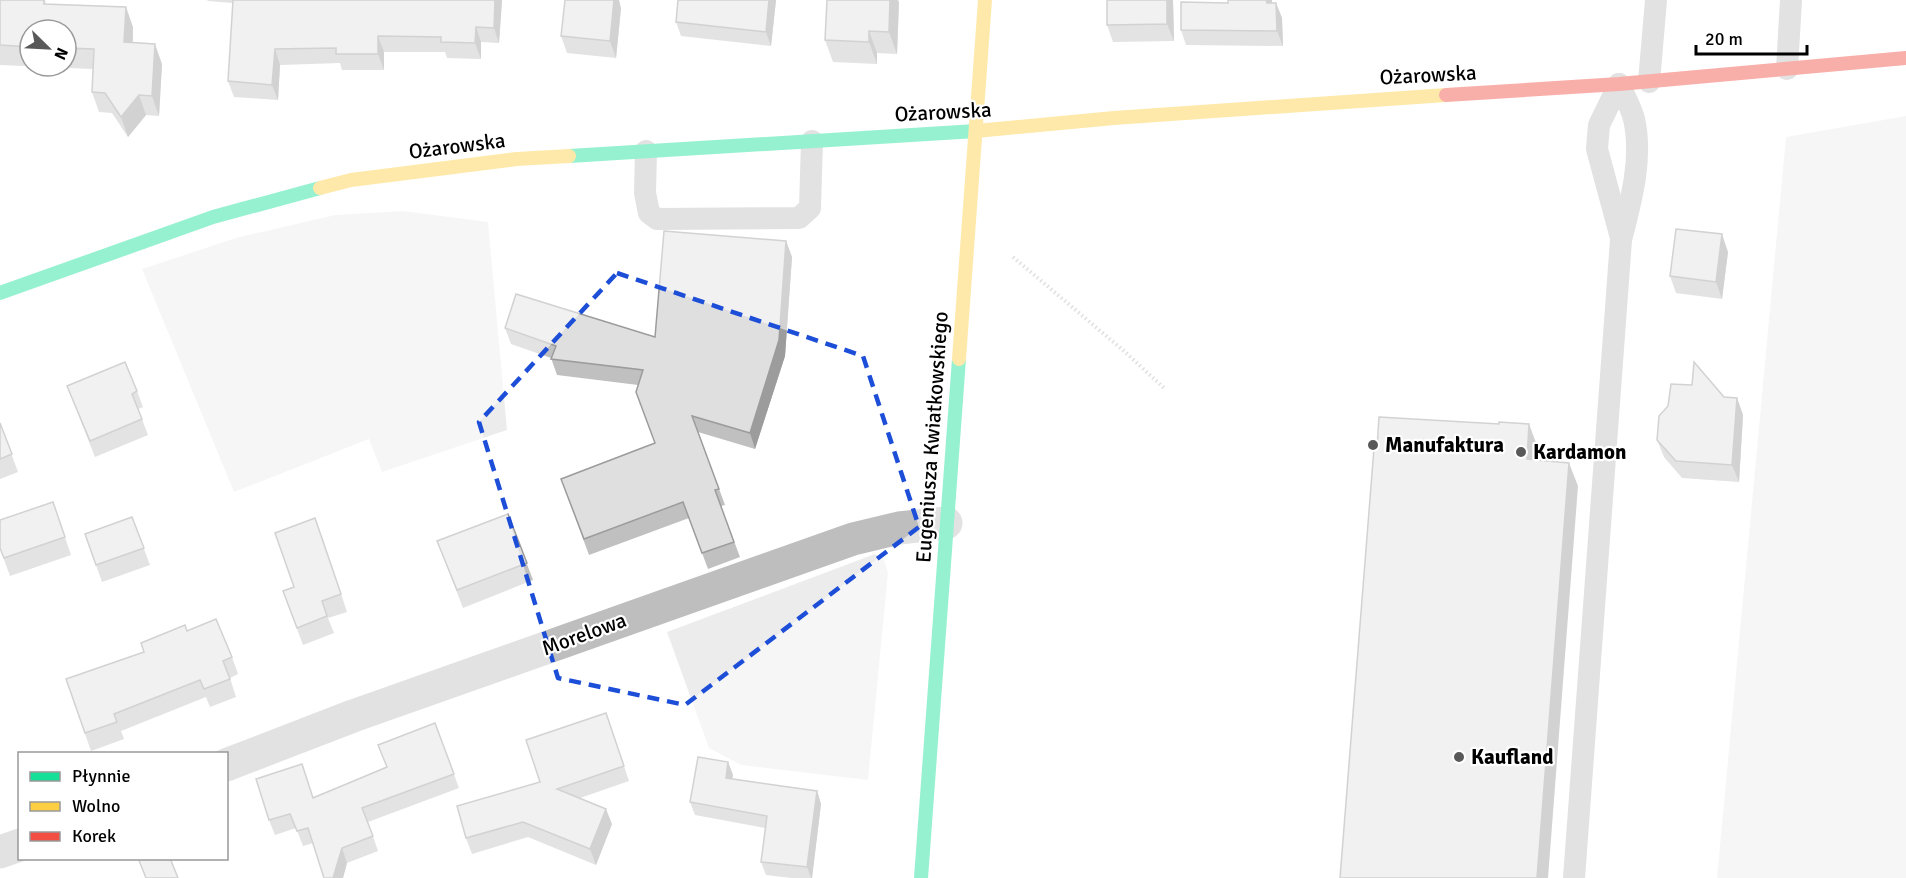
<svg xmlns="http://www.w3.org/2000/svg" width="1906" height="878" font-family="Signika,sans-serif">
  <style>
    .green { fill: #ececec }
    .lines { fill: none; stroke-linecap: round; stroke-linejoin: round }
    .path { stroke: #b9b9b9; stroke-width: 4; stroke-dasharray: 1.5 3; stroke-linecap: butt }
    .lane { stroke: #bebebe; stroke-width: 22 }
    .street { stroke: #bebebe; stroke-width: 33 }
    .fast { stroke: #16e098; stroke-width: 14 }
    .slow { stroke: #ffcf43; stroke-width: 14 }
    .jam { stroke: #f24e42; stroke-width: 14 }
    .wall { fill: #c0c0c0; fill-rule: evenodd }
    .shaded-wall { fill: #9c9c9c }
    .building { fill: #dfdfdf; stroke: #9c9c9c; stroke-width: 1.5 }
    .marked { fill: none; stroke: #1d4ed8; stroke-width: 4.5; stroke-dasharray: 12 8; stroke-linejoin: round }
    .poi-dot { fill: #595959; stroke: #fff; stroke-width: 2 }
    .labels { text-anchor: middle; stroke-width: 4.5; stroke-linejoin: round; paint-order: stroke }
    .street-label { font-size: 21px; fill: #000; stroke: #fff }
    .poi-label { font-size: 21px; font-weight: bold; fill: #000; stroke: #fff; text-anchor: start }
  </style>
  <rect width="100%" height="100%" fill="#fff"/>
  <g class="green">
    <polygon points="1906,116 1906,878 1717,878 1786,137"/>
    <polygon points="403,211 488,222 507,430 382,472 369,439 234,492 142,269 236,238 335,215"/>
    <polygon points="875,554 884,560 888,573 868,780 741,765 709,748 667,632"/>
  </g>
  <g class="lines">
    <polyline class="path" points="1013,257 1124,351 1164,388"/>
    <g class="lane">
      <polyline points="1787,69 1791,0"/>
      <polyline points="1649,82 1656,0"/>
      <polyline points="1619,84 1599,125 1597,149 1621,238"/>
      <polyline points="646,151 645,193 649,213 657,219 799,218 810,208 812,141"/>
      <path d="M1574,878L1621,240C1631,201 1643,158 1634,119C1631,107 1624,95 1619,84"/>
    </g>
    <g class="street">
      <polyline points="226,765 353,716 853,539 899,528 946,523"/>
      <polyline points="0,852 20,845"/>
    </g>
    <g class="fast">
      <polyline points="569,156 976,131"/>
      <polyline points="0,293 213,217 320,188"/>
      <polyline points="921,878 959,359"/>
    </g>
    <g class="slow">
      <polyline points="976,131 1114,118 1446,95"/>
      <polyline points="320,188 351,180 517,159 569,156"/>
      <polyline points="959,359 985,0"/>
    </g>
    <polyline class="jam" points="1446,95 1619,84 1906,58"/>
  </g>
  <g class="wall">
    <path d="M0,0H45L46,4L133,27V42L162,64L159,116L146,115L128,137L112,113L99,112L92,92L93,69L0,65ZM30,30H66V66H30Z"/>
    <polygon points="207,0 502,0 499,43 481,42 481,59 447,58 445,52 384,52 384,70 342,70 340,63 280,65 278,100 234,97 228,81 233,3 208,1"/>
    <polygon points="678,0 776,0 771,46 681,36 676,22"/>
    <polygon points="1107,0 1173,0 1174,41 1113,42 1107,25"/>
    <polygon points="1228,0 1272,0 1272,3 1276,3 1282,18 1283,46 1186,45 1181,30 1228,3"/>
    <polygon points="899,2 897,54 877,53 877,64 833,62 825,40"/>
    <polygon points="621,8 616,58 567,53 561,36"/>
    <polygon points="786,241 792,257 785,356 755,449 698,432 725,505 721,506 740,557 708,569 689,518 589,555 561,479 655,443 638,385 557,375 551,358 511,344 505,328 655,337"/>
    <polygon points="1728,252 1722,299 1676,293 1670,276"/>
    <polygon points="67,386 137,391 143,407 138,409 148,435 95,457"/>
    <polygon points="1724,397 1737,398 1743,415 1739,482 1682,478 1664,457 1657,440"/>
    <polygon points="0,423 18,472 0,479"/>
    <polygon points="53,502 71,555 10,576 0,548"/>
    <polygon points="508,514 533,580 463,608 437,541"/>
    <polygon points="132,517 150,565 102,582 85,534"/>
    <polygon points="322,536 347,612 328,618 334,633 303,645 283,591 294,587"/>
    <polygon points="187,631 232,657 238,674 230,678 236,697 210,707 206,697 121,731 124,739 91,751 66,679 144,652"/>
    <polygon points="606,713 629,781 580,798 612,824 596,865 528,837 472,854 466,838 540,782"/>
    <polygon points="435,723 459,788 368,822 378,851 347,863 343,878 324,878 313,843 303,846 296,828 275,835 269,820 313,797 387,767"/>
    <polygon points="728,762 733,775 732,779 817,791 821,804 812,878 792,878 766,875 761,862 765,828 695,815 690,802"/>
  </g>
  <g class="shaded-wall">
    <polygon points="495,0 502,0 499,43 494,28"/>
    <polygon points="614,0 619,0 621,8 616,58 610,41"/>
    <polygon points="769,0 776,0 771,46 766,32"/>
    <polygon points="890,0 898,0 899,2 897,54 889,32"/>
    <polygon points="1167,0 1173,0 1174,41 1167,24"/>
    <polygon points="1266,0 1272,0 1272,18"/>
    <polygon points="1276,3 1282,18 1283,46 1277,31"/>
    <polygon points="126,7 133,27 132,61 124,42"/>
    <polygon points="476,27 481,42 481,59 475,43"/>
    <polygon points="869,31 877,53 877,64 869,42"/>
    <polygon points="378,36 384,52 384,70 378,54"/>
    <polygon points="155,44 162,64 159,116 152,96"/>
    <polygon points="275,49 280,65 278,100 272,85"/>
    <polygon points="139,95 146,115 128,137 121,117"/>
    <polygon points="1722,234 1728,252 1722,299 1716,282"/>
    <polygon points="786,241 792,257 785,356 755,449 750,433"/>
    <polygon points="1737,398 1743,415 1739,482 1732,465"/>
    <polygon points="1529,424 1538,448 1536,483 1527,459"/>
    <polygon points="1569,463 1578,486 1548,878 1537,878"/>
    <polygon points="728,762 733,775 730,791 726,778"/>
    <polygon points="817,791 821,804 812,878 811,878 807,867"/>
    <polygon points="606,809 612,824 596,865 590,849"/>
    <polygon points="342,848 347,863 343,878 333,878"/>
  </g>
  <g class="building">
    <polygon points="0,0 44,0 44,4 126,7 124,42 155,44 152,96 139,95 121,117 105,93 92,92 94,49 66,48 66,30 30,30 30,47 0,45"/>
    <polygon points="233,0 495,0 494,28 476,27 475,43 441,42 441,37 378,36 378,54 336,54 336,48 275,49 272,85 228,81"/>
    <polygon points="565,0 614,0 610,41 561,36"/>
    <polygon points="678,0 769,0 766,32 676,22"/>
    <polygon points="827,0 890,0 889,32 869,31 869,42 825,40"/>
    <polygon points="1107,0 1167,0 1167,24 1107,25"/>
    <polygon points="1228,0 1266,0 1267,3 1276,3 1277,31 1181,30 1181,2 1228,3"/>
    <polygon points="1676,229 1722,234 1716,282 1670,276"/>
    <polygon points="664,231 786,241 779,340 750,433 692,416 719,489 715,490 734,542 702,553 683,502 584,539 561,479 655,443 636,392 643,370 551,359 556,346 505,328 516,294 655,337"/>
    <polygon points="125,362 137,391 132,394 142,419 90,441 67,386"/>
    <polygon points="1694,362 1724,397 1737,398 1732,465 1676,461 1657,440 1659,416 1668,406 1671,384 1692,385"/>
    <polygon points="1379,417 1499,424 1499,422 1529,424 1527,459 1569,463 1537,878 1340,878 1374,448 1377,448"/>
    <polygon points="0,423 12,454 0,459"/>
    <polygon points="53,502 65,537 4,558 0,548 0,520"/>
    <polygon points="508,514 527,563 457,590 437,541"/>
    <polygon points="132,517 144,548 96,565 85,534"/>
    <polygon points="315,518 341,594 322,601 327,616 297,628 283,591 294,587 275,533"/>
    <polygon points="216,619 232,657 223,661 230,679 204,689 200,680 114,714 117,722 85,733 66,679 144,652 141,643 185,625 187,631"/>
    <polygon points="606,713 624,766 557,789 606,809 590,849 523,822 466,838 457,806 540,782 526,740"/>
    <polygon points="435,723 454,774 362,808 373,836 342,848 333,878 324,878 308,828 297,831 290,814 269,820 256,779 302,764 313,798 387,767 378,745"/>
    <polygon points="698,757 728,762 726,778 817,791 807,867 761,862 767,816 690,802"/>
    <polygon points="138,858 170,858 178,878 146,878"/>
  </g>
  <path d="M0 0H1906V878H0ZM617,273L863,356L919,527L685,705L558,678L479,422Z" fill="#fff" fill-opacity=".55" fill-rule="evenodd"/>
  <path class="marked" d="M617,273L863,356L919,527L685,705L558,678L479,422Z"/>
  <g class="poi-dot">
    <circle cx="1373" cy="445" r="6"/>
    <circle cx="1521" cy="452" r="6"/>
    <circle cx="1459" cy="757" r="6"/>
  </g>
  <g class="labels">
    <g class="street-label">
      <text transform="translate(1428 75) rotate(-3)" y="7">Ożarowska</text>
      <text transform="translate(943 112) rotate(-3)" y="7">Ożarowska</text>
      <text transform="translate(457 146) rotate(-7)" y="7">Ożarowska</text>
      <text transform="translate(932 437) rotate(-86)" y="7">Eugeniusza Kwiatkowskiego</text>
      <text transform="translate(584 634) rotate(-20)" y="7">Morelowa</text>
    </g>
    <g class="poi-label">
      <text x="1385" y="452">Manufaktura</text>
      <text x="1533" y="459">Kardamon</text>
      <text x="1471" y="764">Kaufland</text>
    </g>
  </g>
  <rect x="18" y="752" width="210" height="108" fill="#ffffff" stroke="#999999" stroke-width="1.5"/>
  <rect x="30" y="772" width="30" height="9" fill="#16e098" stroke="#999999" stroke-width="1.5"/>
  <text x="72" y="782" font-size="18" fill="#000000">Płynnie</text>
  <rect x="30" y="802" width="30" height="9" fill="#ffcf43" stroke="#999999" stroke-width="1.5"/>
  <text x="72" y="812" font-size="18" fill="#000000">Wolno</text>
  <rect x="30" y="832" width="30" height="9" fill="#f24e42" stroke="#999999" stroke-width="1.5"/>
  <text x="72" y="842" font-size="18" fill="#000000">Korek</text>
  <g transform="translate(48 48) rotate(114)"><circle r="28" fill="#ffffff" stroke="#999999" stroke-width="1.5"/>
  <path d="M0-4.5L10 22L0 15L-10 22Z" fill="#595959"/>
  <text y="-9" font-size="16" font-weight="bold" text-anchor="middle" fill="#000000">N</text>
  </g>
  <path d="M1696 45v9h111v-9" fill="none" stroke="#000000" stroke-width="3"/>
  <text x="1705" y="45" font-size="18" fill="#000000" stroke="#ffffff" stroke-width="4.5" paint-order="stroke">20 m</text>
</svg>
